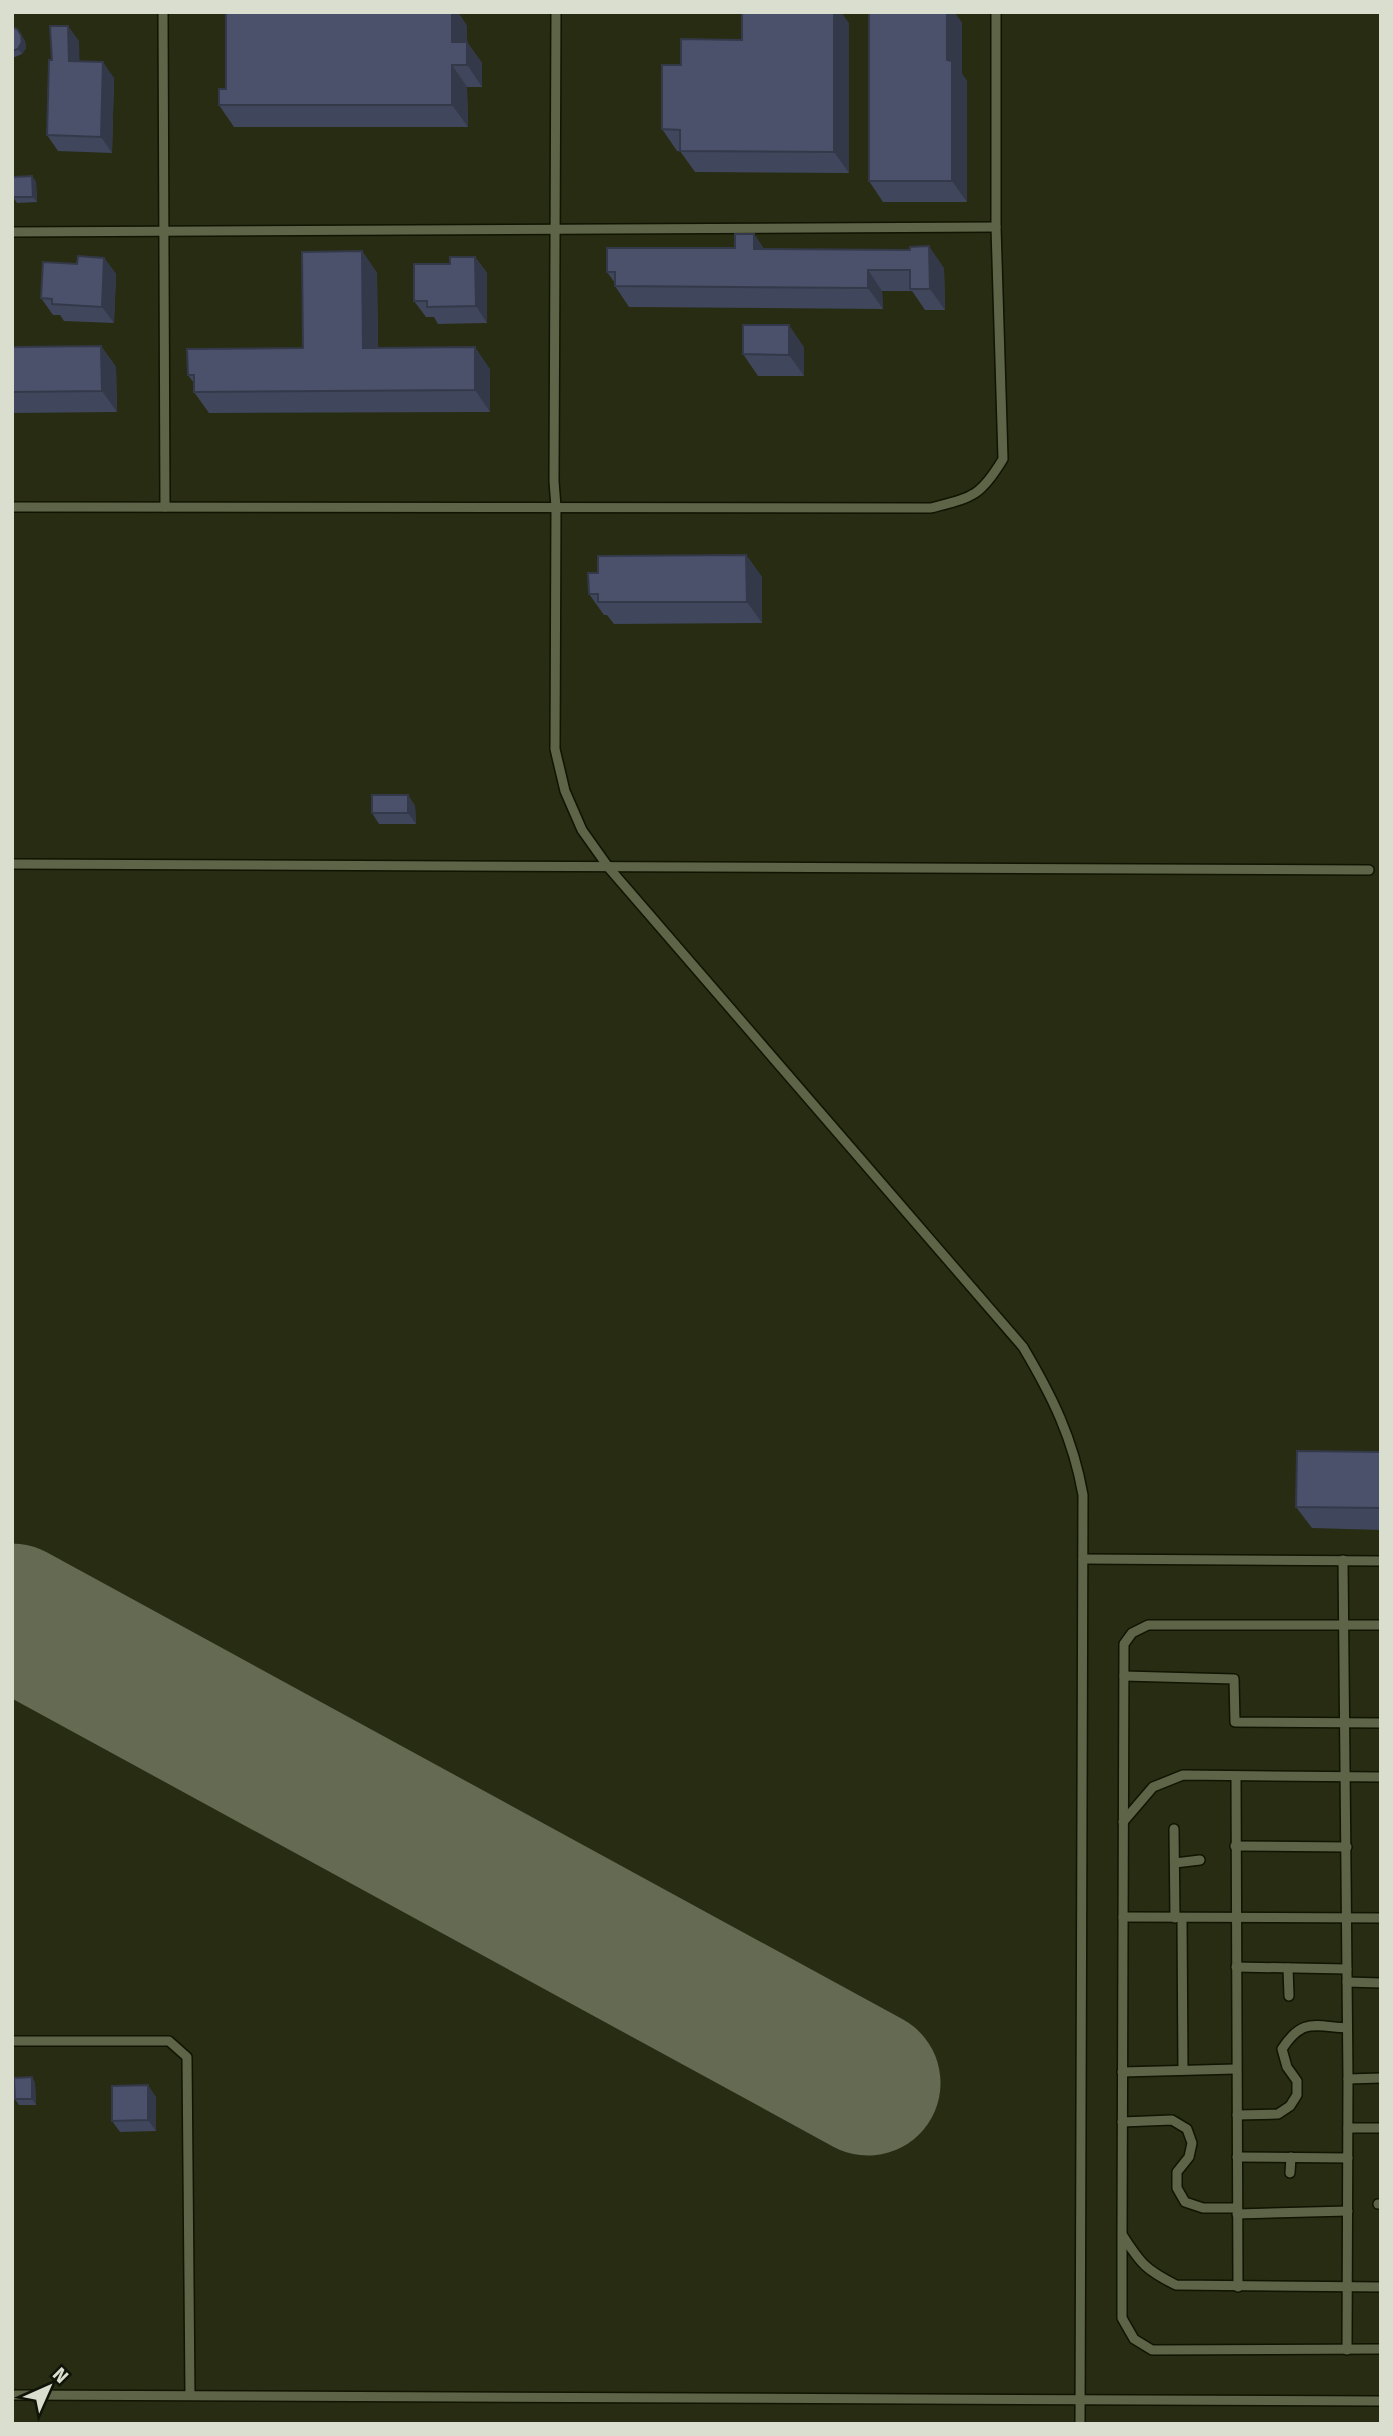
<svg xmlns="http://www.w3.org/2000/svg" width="1393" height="2436" font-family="'Fira Sans',sans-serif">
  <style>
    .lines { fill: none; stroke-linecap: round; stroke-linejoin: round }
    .runway { stroke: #656a53; stroke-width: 145 }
    .service-casing { stroke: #101400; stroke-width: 12 }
    .service { stroke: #5e6448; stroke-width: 9 }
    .wall { fill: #40465b }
    .shaded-wall { fill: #34394a }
    .building { fill: #4b516a; stroke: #34394a; stroke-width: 2 }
  </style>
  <rect width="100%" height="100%" fill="#272c12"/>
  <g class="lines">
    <polyline class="runway" points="12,1616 868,2083"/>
    <g class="service-casing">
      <g id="service">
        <polyline points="163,12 165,507"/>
        <path d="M556,12L554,481L556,507L555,749L565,791L582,830L609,868L1023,1347C1052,1396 1073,1438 1083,1495L1080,2424"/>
        <polyline points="12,232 996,227"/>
        <path d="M12,507L931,508C973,497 980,497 1003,459L996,227V12"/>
        <polyline points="12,864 1369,870"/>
        <polyline points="1083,1559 1381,1561"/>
        <polyline points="1343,1560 1348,2079 1347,2350"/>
        <polyline points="1381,1625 1148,1625 1132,1633 1124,1644 1122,2234 1122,2318 1134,2339 1152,2350 1381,2349"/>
        <polyline points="1124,1676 1234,1679 1235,1722 1381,1723"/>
        <polyline points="1236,1776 1238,2287"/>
        <polyline points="1123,1822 1153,1787 1183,1775 1381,1777"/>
        <polyline points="1174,1829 1175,1918"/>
        <polyline points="1235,1846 1347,1847"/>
        <polyline points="1175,1863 1200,1860"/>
        <polyline points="1123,1917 1381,1918"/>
        <polyline points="1182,1918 1183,2070"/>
        <polyline points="1236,1967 1347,1969"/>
        <polyline points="1288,1968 1289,1996"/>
        <polyline points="1347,1982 1381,1983"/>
        <polyline points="12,2041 169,2041 187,2057 190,2395"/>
        <polyline points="1122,2072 1236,2069"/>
        <polyline points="1348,2079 1381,2078"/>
        <path d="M1237,2115L1278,2114L1290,2106L1297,2095V2081L1287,2067L1282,2049C1302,2018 1314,2026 1347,2028"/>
        <polyline points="1122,2122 1172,2120 1187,2129 1192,2143 1189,2157 1177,2172 1177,2188 1185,2202 1203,2208 1237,2208"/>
        <polyline points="1348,2128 1381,2128"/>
        <polyline points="1237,2157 1348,2158"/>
        <polyline points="1290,2173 1291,2157"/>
        <polyline points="1378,2204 1381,2204"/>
        <polyline points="1237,2214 1348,2211"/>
        <path d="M1123,2236C1141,2264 1146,2270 1176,2285L1381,2287"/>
        <polyline points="12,2395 1381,2401"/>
      </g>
    </g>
    <use href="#service" class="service"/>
  </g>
  <g class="wall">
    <polygon points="226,12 458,12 467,26 467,42 482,63 482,87 467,87 468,127 234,127 219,105 226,89"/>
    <polygon points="869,12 954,12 962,23 962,74 967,81 967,202 883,202 869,181"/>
    <polygon points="849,23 849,173 695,172 680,151 677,151 662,129 681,65 742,40"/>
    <polygon points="12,27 17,29 25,41 26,48 22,54 15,57 12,57"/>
    <polygon points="79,41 79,61 114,78 112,153 58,151 47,135 52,60"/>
    <polygon points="32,176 36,182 37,202 17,203 13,197"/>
    <polygon points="754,234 764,249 944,268 945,310 925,310 912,291 882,291 883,309 629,307 615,286 615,283 607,272 735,248"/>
    <polygon points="362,251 377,273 378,348 490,369 490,412 209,413 194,392 194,383 188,375 303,348"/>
    <polygon points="475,257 487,273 487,323 438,324 434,317 426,317 414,301 450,264"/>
    <polygon points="104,258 116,274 114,323 64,321 60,315 53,315 41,298 77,264"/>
    <polygon points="101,346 116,367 117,412 12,413 12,347"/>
    <polygon points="804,347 804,376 758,376 743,354"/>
    <polygon points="746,555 762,577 762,623 614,624 607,615 604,615 589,594 598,573"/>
    <polygon points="408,795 415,806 416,824 379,824 372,813"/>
    <polygon points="1381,1452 1381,1530 1312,1528 1296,1507"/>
    <polygon points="32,2077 35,2083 36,2105 19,2105 15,2099"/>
    <polygon points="156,2097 156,2131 120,2132 112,2121"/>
  </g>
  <g class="shaded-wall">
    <polygon points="452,12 458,12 467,26 467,42 482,63 482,87 452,42"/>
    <polygon points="834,12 841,12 849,23 849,173 834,152"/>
    <polygon points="947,12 954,12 962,23 962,74 967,81 967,202 952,181 947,60"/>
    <polygon points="68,26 79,41 80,77 69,61"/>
    <polygon points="21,35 25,41 26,48 22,54 18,49"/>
    <polygon points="103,62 114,78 112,153 101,137"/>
    <polygon points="452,65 467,87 468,127 452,105"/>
    <polygon points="32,176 36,182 37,202 33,197"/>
    <polygon points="754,234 768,255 754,249"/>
    <polygon points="929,246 944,268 945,310 930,289"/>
    <polygon points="362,251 377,273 378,369 363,348"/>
    <polygon points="475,257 487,273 487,323 476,306"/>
    <polygon points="104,258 116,274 114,323 102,307"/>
    <polygon points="868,270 882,291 883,309 868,288"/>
    <polygon points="789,325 804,347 804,376 789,355"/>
    <polygon points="101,346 116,367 117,412 102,391"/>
    <polygon points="475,347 490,369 490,412 475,390"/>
    <polygon points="746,555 762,577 762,623 747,602"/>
    <polygon points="408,795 415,806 416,824 408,813"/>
    <polygon points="12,803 14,805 13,827 12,826"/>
    <polygon points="32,2077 35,2083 36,2105 32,2099"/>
    <polygon points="148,2085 156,2097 156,2131 148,2120"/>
  </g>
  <g class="building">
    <polygon points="226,12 452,12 452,42 467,42 467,65 452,65 452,105 219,105 219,89 226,89"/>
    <polygon points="742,12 834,12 834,152 680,151 680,130 662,129 662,65 681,65 681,39 742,40"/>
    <polygon points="869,12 947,12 947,60 952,61 952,181 869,181"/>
    <polygon points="50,26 68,26 69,61 103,62 101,137 47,135 49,60 52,60"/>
    <polygon points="12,27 17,29 21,35 22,42 18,49 12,51"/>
    <polygon points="32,176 33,197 13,197 13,177"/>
    <polygon points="735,234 754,234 754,249 910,250 910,247 929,246 930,289 910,289 910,270 868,270 868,288 615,286 615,272 607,272 607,248 735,248"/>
    <polygon points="362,251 363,348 475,347 475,390 194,392 194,375 188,375 187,349 303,348 302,252"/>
    <polygon points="78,256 104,258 102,307 52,304 52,299 41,298 43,262 77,264"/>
    <polygon points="450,257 475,257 476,306 427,307 427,301 414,301 414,264 450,264"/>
    <polygon points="743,325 789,325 789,355 743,354"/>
    <polygon points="101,346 102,391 12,392 12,347"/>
    <polygon points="746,555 747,602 598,602 598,594 589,594 588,573 598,573 598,556"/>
    <rect x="372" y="795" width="36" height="18"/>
    <polygon points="1297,1451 1381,1452 1381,1508 1296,1507"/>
    <polygon points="32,2077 32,2099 15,2099 14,2078"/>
    <polygon points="148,2085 148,2120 112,2121 112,2086"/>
  </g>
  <rect width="1393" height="2436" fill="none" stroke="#dadece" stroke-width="28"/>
  <g transform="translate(49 2387) rotate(45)" stroke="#101308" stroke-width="5" paint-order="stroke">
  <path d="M0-5L12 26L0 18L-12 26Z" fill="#dadece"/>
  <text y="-10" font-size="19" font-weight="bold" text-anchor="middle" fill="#dadece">N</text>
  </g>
</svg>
